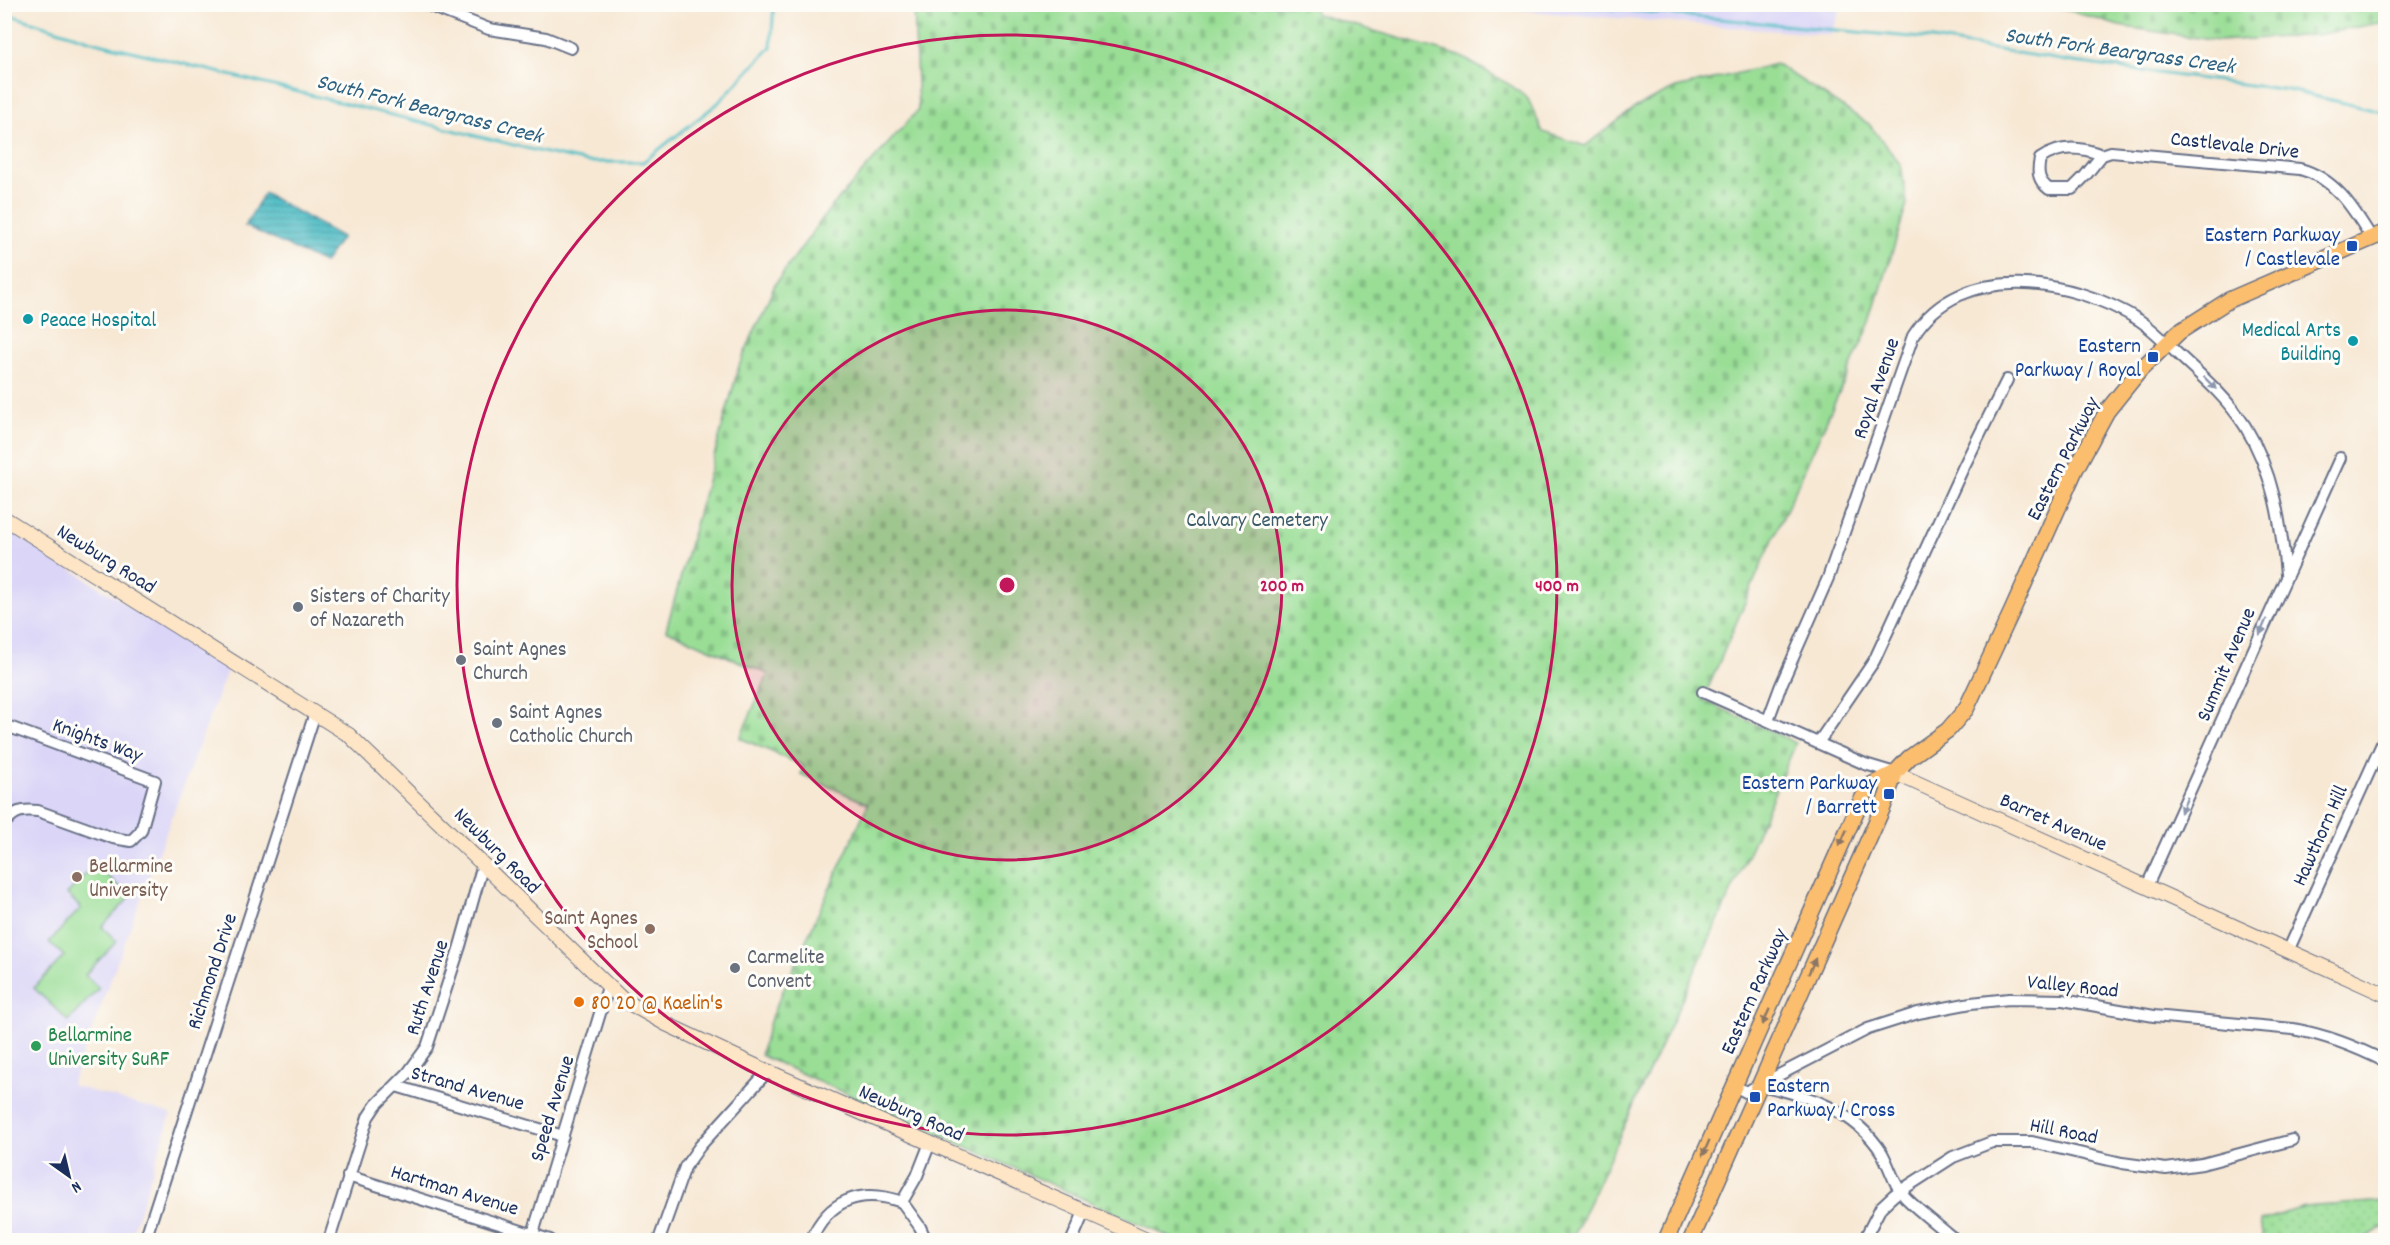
<svg xmlns="http://www.w3.org/2000/svg" width="2390" height="1245" font-family="Dekko,sans-serif">
  <style>
    .built { fill: #dbd6f7 }
    .cemetery { fill: url(#cemetery-stones); stroke: #5a867a; stroke-width: 1.5 }
    .park { fill: url(#park-dots); stroke: #5a867a; stroke-width: 1.5 }
    .pitch { fill: #9ade96; stroke: #5a867a; stroke-width: 1.5 }
    .water { fill: url(#water-rules); stroke: #357692; stroke-width: 1.5 }
    .lines { fill: none; stroke-linecap: round; stroke-linejoin: round }
    .stream { stroke: #4fbdc5; stroke-width: 3 }
    .street-casing { stroke: #687087; stroke-width: 14 }
    .secondary-casing { stroke: #687087; stroke-width: 16 }
    .primary-casing { stroke: #687087; stroke-width: 18 }
    .street { stroke: #fff; stroke-width: 10 }
    .secondary { stroke: #fde5c5; stroke-width: 14 }
    .primary { stroke: #fbbe6e; stroke-width: 15 }
    .oneway { fill: #8d97ae }
    .oneway2 { fill: #8b7666 }
    .ring { fill: none; stroke: #c2185b; stroke-width: 3 }
    .transit-dot { fill: #1a4fb4; stroke: #fdfcf7; stroke-width: 2 }
    .culture-dot { fill: #0f9aa8; stroke: #fdfcf7; stroke-width: 2 }
    .worship-dot { fill: #6b7280; stroke: #fdfcf7; stroke-width: 2 }
    .education-dot { fill: #8d6e63; stroke: #fdfcf7; stroke-width: 2 }
    .food-dot { fill: #e8710a; stroke: #fdfcf7; stroke-width: 2 }
    .leisure-dot { fill: #2e9e5b; stroke: #fdfcf7; stroke-width: 2 }
    .labels { text-anchor: middle; stroke-width: 6; stroke-linejoin: round; paint-order: stroke }
    .street-label { font-size: 21px; fill: #1b2f5e; stroke: #fdfcf7 }
    .transit-label { font-size: 21px; fill: #164399; stroke: #fdfcf7; text-anchor: end }
    .culture-label { font-size: 21px; fill: #0d838f; stroke: #fdfcf7; text-anchor: start }
    .park-label { font-size: 21px; fill: #3b5b6c; stroke: #fdfcf7 }
    .worship-label { font-size: 21px; fill: #5b616d; stroke: #fdfcf7; text-anchor: start }
    .education-label { font-size: 21px; fill: #785e54; stroke: #fdfcf7; text-anchor: start }
    .food-label { font-size: 21px; fill: #c56008; stroke: #fdfcf7; text-anchor: start }
    .leisure-label { font-size: 21px; fill: #27864d; stroke: #fdfcf7; text-anchor: start }
    .water-label { font-size: 22px; font-style: italic; fill: #2d6182; stroke: #fdfcf7 }
    .centre { fill: #c2185b; stroke: #fdfcf7; stroke-width: 3 }
    .ring-label { font-size: 18px; text-anchor: middle; font-weight: bold; fill: #c2185b; stroke: #fdfcf7; stroke-width: 6; stroke-linejoin: round; paint-order: stroke }
  </style>
  <defs>
    <pattern id="cemetery-stones" width="16" height="16" patternUnits="userSpaceOnUse" patternTransform="scale(1.5)"><rect width="16" height="16" fill="#9ade96"/><path d="M2 7V4a2 2 0 0 1 4 0v3zM10 15v-3a2 2 0 0 1 4 0v3z" fill="#84bf84"/></pattern>
    <pattern id="park-dots" width="8" height="8" patternUnits="userSpaceOnUse" patternTransform="scale(1.5)"><rect width="8" height="8" fill="#9ade96"/><path d="M2 2h.1M6 6h.1" fill="none" stroke="#84bf84" stroke-width="1.8" stroke-linecap="round"/></pattern>
    <pattern id="water-rules" width="6" height="5" patternUnits="userSpaceOnUse" patternTransform="scale(1.5)"><rect width="6" height="5" fill="#4fbdc5"/><path d="M0 2.5h6" fill="none" stroke="#419aa3"/></pattern>
  </defs>
  <rect width="100%" height="100%" fill="#fdfcf7"/>
  <filter id="ink" filterUnits="userSpaceOnUse"><feTurbulence type="fractalNoise" baseFrequency=".0167" numOctaves="2"/><feDisplacementMap in="SourceGraphic" scale="12" xChannelSelector="R" yChannelSelector="G"/><feConvolveMatrix kernelMatrix="1 2 1 2 8 2 1 2 1" color-interpolation-filters="sRGB"/></filter>
  <filter id="wash" filterUnits="userSpaceOnUse"><feTurbulence type="fractalNoise" baseFrequency=".008" numOctaves="4" result="noise"/><feDisplacementMap in="SourceGraphic" scale="24" xChannelSelector="R" yChannelSelector="G"/><feGaussianBlur stdDeviation="1.35" result="paint"/><feColorMatrix in="noise" values="0 0 0 0 0 0 0 0 0 0 0 0 0 0 0 0 0 1.4 0 .05"/><feComposite in="paint" operator="in"/></filter>
  <g filter="url(#wash)">
    <rect width="100%" height="100%" fill="#f7e8d4"/>
    <g class="built">
      <polygon points="1454,5 1842,4 1842,5 1831,35"/>
      <polygon points="4,527 228,668 71,1085 171,1114 130,1240 5,1240"/>
    </g>
    <g class="cemetery">
      <polygon points="914,5 1314,5 1316,14 1460,56 1512,86 1528,99 1543,132 1585,146 1636,107 1676,88 1776,64 1869,124 1901,165 1907,204 1871,322 1756,577 1703,700 1796,743 1742,868 1572,1240 1176,1240 760,1055 772,1015 868,804 801,774 804,766 740,738 768,674 666,630 739,366 775,284 828,211 918,110"/>
      <polygon points="2052,5 2385,5 2385,22 2316,35 2218,41 2119,26"/>
    </g>
    <polygon class="park" points="2385,1201 2385,1227 2360,1240 2263,1240 2260,1221 2304,1207"/>
    <polygon class="pitch" points="95,864 130,897 102,927 117,941 85,975 99,988 68,1021 34,988 64,956 49,942 81,908 67,894"/>
    <polygon class="water" points="264,193 342,237 324,263 245,226"/>
    <g class="lines">
      <g class="stream">
        <polyline points="1560,4 1932,39 2073,62 2288,90 2386,113"/>
        <polyline points="4,13 95,42 546,153 588,162 643,162 717,104 771,47 774,4"/>
      </g>
    </g>
  </g>
  <g filter="url(#ink)">
    <g class="lines">
      <g class="street-casing">
        <g id="street">
          <polyline points="425,4 489,29 546,38 571,48"/>
          <path d="M2102,155C2080,146 2059,145 2040,159C2037,172 2038,181 2049,189H2072L2085,176L2102,155L2111,152L2300,169C2335,178 2353,208 2371,237"/>
          <polyline points="1703,692 1865,764 1895,773"/>
          <path d="M1768,720L1781,685L1828,578L1913,336C1961,259 2073,279 2139,320C2154,330 2167,344 2180,356C2204,378 2227,398 2245,426C2273,471 2281,522 2286,574"/>
          <path d="M4,725L155,781L141,831L131,841L113,838L38,811C22,809 14,811 4,824"/>
          <polyline points="1818,743 1874,661 1963,468 2007,380"/>
          <polyline points="2147,886 2340,458"/>
          <polyline points="2288,951 2386,735"/>
          <path d="M1733,1085L1746,1092L1868,1029L1918,1013L1971,1003L2009,999L2063,1000L2154,1016L2293,1029C2326,1035 2355,1046 2386,1062"/>
          <path d="M1760,1085C1807,1095 1855,1110 1882,1153C1890,1167 1894,1186 1906,1198C1921,1213 1939,1226 1955,1240"/>
          <polyline points="396,1086 563,1136"/>
          <polyline points="348,1176 550,1240"/>
          <polyline points="902,1202 917,1176 930,1143"/>
          <polyline points="902,1202 920,1227 926,1240"/>
          <polyline points="145,1240 315,713"/>
          <polyline points="329,1240 368,1117 376,1105 408,1073 427,1047 460,946 483,864"/>
          <polyline points="531,1240 608,987"/>
          <polyline points="659,1240 685,1167 700,1146 768,1071"/>
          <path d="M811,1240C828,1200 861,1187 902,1202"/>
          <polyline points="1072,1240 1084,1212"/>
          <polyline points="1864,1240 1881,1207 1894,1195 1953,1157 1992,1142 2032,1142 2122,1163 2166,1169 2202,1164 2292,1140"/>
        </g>
      </g>
      <g class="secondary-casing">
        <g id="secondary">
          <polyline points="4,518 349,735 622,999 666,1024 758,1067 1149,1240"/>
          <polyline points="1895,773 2386,995"/>
        </g>
      </g>
      <g class="primary-casing">
        <g id="primary">
          <polyline points="1666,1240 1858,807 1869,786 1895,773 1909,758 1948,730 1966,709 2012,611 2075,470 2107,411 2140,370 2179,332 2229,300 2386,232"/>
          <polyline points="1691,1240 1883,807 1895,773"/>
        </g>
      </g>
      <use href="#street" class="street"/>
      <use href="#secondary" class="secondary"/>
      <use href="#primary" class="primary"/>
    </g>
    <defs><path id="oneway-solid" d="M-6-.8H1V-3.2L6.5 0L1 3.2V.8H-6Z" transform="scale(1.5)"/></defs>
    <g class="oneway">
      <use href="#oneway-solid" transform="translate(2210 383) rotate(45)"/>
      <use href="#oneway-solid" transform="translate(2263 627) rotate(113)"/>
      <use href="#oneway-solid" transform="translate(2184 805) rotate(114)"/>
    </g>
    <g class="oneway2">
      <use href="#oneway-solid" transform="translate(1843 838) rotate(114)"/>
      <use href="#oneway-solid" transform="translate(1812 966) rotate(-66)"/>
      <use href="#oneway-solid" transform="translate(1766 1017) rotate(114)"/>
      <use href="#oneway-solid" transform="translate(1706 1148) rotate(113)"/>
    </g>
  </g>
  <circle cx="1007" cy="585" r="275" fill="#c2185b" fill-opacity=".12"/>
  <g class="ring">
    <circle cx="1007" cy="585" r="275"/>
    <circle cx="1007" cy="585" r="550"/>
  </g>
  <g class="transit-dot">
    <rect x="2346" y="240" width="12" height="12" rx="3"/>
    <rect x="2147" y="351" width="12" height="12" rx="3"/>
    <rect x="1883" y="788" width="12" height="12" rx="3"/>
    <rect x="1749" y="1091" width="12" height="12" rx="3"/>
  </g>
  <g class="culture-dot">
    <circle cx="28" cy="319" r="6"/>
    <circle cx="2353" cy="341" r="6"/>
  </g>
  <g class="worship-dot">
    <circle cx="298" cy="607" r="6"/>
    <circle cx="461" cy="660" r="6"/>
    <circle cx="497" cy="723" r="6"/>
    <circle cx="735" cy="968" r="6"/>
  </g>
  <g class="education-dot">
    <circle cx="77" cy="877" r="6"/>
    <circle cx="650" cy="929" r="6"/>
  </g>
  <circle class="food-dot" cx="579" cy="1002" r="6"/>
  <circle class="leisure-dot" cx="36" cy="1046" r="6"/>
  <g class="labels">
    <g class="street-label">
      <text transform="translate(2235 144) rotate(6)" y="7">Castlevale Drive</text>
      <text transform="translate(1875 388) rotate(-71)" y="7">Royal Avenue</text>
      <text transform="translate(2062 458) rotate(-63)" y="7">Eastern Parkway</text>
      <text transform="translate(107 558) rotate(32)" y="7">Newburg Road</text>
      <text transform="translate(2225 664) rotate(-67)" y="7">Summit Avenue</text>
      <text transform="translate(98 739) rotate(20)" y="7">Knights Way</text>
      <text transform="translate(2054 821) rotate(24)" y="7">Barret Avenue</text>
      <text transform="translate(2319 835) rotate(-66)" y="7">Hawthorn Hill</text>
      <text transform="translate(498 850) rotate(45)" y="7">Newburg Road</text>
      <text transform="translate(211 971) rotate(-72)" y="7">Richmond Drive</text>
      <text transform="translate(2073 985) rotate(6)" y="7">Valley Road</text>
      <text transform="translate(426 987) rotate(-72)" y="7">Ruth Avenue</text>
      <text transform="translate(1753 991) rotate(-66)" y="7">Eastern Parkway</text>
      <text transform="translate(468 1087) rotate(16)" y="7">Strand Avenue</text>
      <text transform="translate(551 1108) rotate(-73)" y="7">Speed Avenue</text>
      <text transform="translate(912 1112) rotate(24)" y="7">Newburg Road</text>
      <text transform="translate(2064 1130) rotate(11)" y="7">Hill Road</text>
      <text transform="translate(455 1189) rotate(17)" y="7">Hartman Avenue</text>
    </g>
    <g class="transit-label">
      <text x="2340" y="241">Eastern Parkway<tspan x="2340" dy="24">/ Castlevale</tspan></text>
      <text x="2141" y="352">Eastern<tspan x="2141" dy="24">Parkway / Royal</tspan></text>
      <text x="1877" y="789">Eastern Parkway<tspan x="1877" dy="24">/ Barrett</tspan></text>
      <text x="1767" y="1092" text-anchor="start">Eastern<tspan x="1767" dy="24">Parkway / Cross</tspan></text>
    </g>
    <g class="culture-label">
      <text x="40" y="326">Peace Hospital</text>
      <text x="2341" y="336" text-anchor="end">Medical Arts<tspan x="2341" dy="24">Building</tspan></text>
    </g>
    <g class="park-label">
      <text x="1257" y="526">Calvary Cemetery</text>
    </g>
    <g class="worship-label">
      <text x="310" y="602">Sisters of Charity<tspan x="310" dy="24">of Nazareth</tspan></text>
      <text x="473" y="655">Saint Agnes<tspan x="473" dy="24">Church</tspan></text>
      <text x="509" y="718">Saint Agnes<tspan x="509" dy="24">Catholic Church</tspan></text>
      <text x="747" y="963">Carmelite<tspan x="747" dy="24">Convent</tspan></text>
    </g>
    <g class="education-label">
      <text x="89" y="872">Bellarmine<tspan x="89" dy="24">University</tspan></text>
      <text x="638" y="924" text-anchor="end">Saint Agnes<tspan x="638" dy="24">School</tspan></text>
    </g>
    <g class="food-label">
      <text x="591" y="1009">80 20 @ Kaelin's</text>
    </g>
    <g class="leisure-label">
      <text x="48" y="1041">Bellarmine<tspan x="48" dy="24">University SuRF</tspan></text>
    </g>
    <g class="water-label">
      <text transform="translate(2120 49) rotate(8)" y="8">South Fork Beargrass Creek</text>
      <text transform="translate(430 107) rotate(14)" y="8">South Fork Beargrass Creek</text>
    </g>
  </g>
  <circle cx="1007" cy="585" r="9" class="centre"/>
  <g class="ring-label">
    <text x="1282" y="591">200 m</text>
    <text x="1557" y="591">400 m</text>
  </g>
  <rect width="2390" height="1245" fill="none" stroke="#fdfcf7" stroke-width="24"/>
  <g transform="translate(69 1176) rotate(146)" stroke="#fdfcf7" stroke-width="4.5" paint-order="stroke">
  <path d="M0-4.5L10 22L0 15L-10 22Z" fill="#1b2f5e"/>
  <text y="-9" font-size="16" font-weight="bold" text-anchor="middle" fill="#1b2f5e">N</text>
  </g>
</svg>
